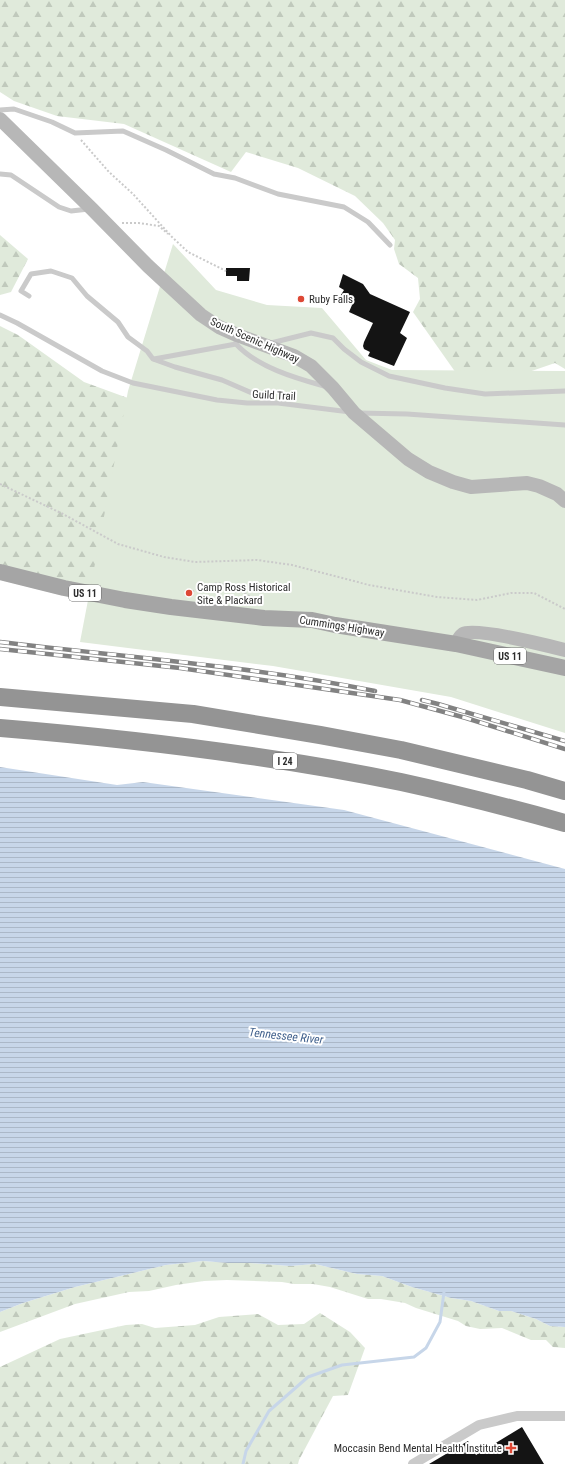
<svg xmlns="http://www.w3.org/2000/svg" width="565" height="1464" font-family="'Roboto Condensed',sans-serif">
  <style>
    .forest { fill: url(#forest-firs) }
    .park { fill: #e0eadb }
    .water { fill: url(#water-rules) }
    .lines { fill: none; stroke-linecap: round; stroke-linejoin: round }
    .stream { stroke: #c7d6e9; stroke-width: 3 }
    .building { fill: #141414 }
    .path { stroke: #cacaca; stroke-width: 2; stroke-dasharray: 2 2; stroke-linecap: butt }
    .lane { stroke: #cacaca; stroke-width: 5 }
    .street { stroke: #cacaca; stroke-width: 10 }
    .secondary { stroke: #b7b7b7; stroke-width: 14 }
    .primary { stroke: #a5a5a5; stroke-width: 16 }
    .highway { stroke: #949494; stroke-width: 18 }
    .rail-casing { stroke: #828282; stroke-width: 4.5 }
    .rail { stroke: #fff; stroke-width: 3; stroke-dasharray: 9; stroke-linecap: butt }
    .poi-dot { fill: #dd4835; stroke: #fff; stroke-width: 1.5 }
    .labels { text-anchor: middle; stroke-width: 4; stroke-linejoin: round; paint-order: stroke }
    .shield { fill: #fff; stroke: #6c6c6c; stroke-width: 1 }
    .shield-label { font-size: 10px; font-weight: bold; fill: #2d2d2d }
    .poi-label { font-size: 11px; fill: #2d2d2d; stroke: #fff; text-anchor: start }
    .street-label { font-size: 11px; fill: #2d2d2d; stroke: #fff }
    .water-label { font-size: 12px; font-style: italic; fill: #3f5f8b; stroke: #fff }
  </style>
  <defs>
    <pattern id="forest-firs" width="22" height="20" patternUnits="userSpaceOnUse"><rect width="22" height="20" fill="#e0eadb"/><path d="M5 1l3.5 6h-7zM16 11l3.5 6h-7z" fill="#c0c9bc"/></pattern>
    <pattern id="water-rules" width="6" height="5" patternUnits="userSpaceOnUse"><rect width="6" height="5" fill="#c7d6e9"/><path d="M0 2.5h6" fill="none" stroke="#abb8c8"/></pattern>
  </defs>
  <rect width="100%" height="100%" fill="#fff"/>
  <g class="forest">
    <polygon points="0,0 565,0 565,369 555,363 520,375 456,373 413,312 420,299 418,278 399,264 394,249 395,240 383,223 355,196 298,168 246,152 231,172 124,124 57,116 14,101 0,92"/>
    <polygon points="0,235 28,259 11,292 0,295"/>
    <polygon points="0,326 18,335 84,382 125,397 175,411 153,595 68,582 0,565"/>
    <polygon points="203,1261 228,1263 250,1263 290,1266 315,1264 357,1274 382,1276 412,1287 451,1298 471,1301 499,1311 511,1311 536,1319 550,1326 565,1327 565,1348 553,1347 546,1340 531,1340 502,1328 480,1329 466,1326 458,1321 416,1308 405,1303 381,1299 368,1299 330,1287 313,1284 294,1284 282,1282 227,1280 204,1281 176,1285 149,1291 129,1292 75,1304 0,1332 0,1312 23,1303 75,1287 166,1265"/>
    <polygon points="320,1313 350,1332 365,1348 348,1395 333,1396 299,1460 298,1464 0,1464 0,1367 60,1339 126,1325 142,1324 155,1328 195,1325 219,1317 258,1314 278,1325 304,1324"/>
  </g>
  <polygon class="park" points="173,244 216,290 267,305 322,308 366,360 392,370 565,371 565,733 451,697 273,666 80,642 128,391"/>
  <polygon class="water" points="0,767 117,785 143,782 344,810 565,869 565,1327 550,1326 536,1319 511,1311 499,1311 471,1301 451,1298 412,1287 382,1276 357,1274 315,1264 290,1266 250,1263 228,1263 203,1261 166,1265 75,1287 23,1303 0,1312"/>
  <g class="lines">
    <polyline class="stream" points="243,1464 246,1451 269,1411 308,1377 342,1365 414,1357 426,1348 440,1322 444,1292"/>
  </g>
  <g class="building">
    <polygon points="226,268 250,268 249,281 237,281 237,276 226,276"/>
    <polygon points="343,274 363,284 370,294 410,312 400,333 407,338 394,366 368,356 370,352 364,349 363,346 364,342 373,323 349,312 352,305 339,298 344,290 339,287"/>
    <polygon points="522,1427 544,1464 429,1464 468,1441 476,1455"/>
  </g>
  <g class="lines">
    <g class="path">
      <polyline points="81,140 109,172 133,194 172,237 188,252 226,271"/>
      <polyline points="122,223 139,223 159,226 168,234"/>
      <polyline points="0,484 63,514 118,544 164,557 195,562 257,560 292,565 369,585 437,597 477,600 511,593 534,593 565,609"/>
      <polyline points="185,595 203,587 218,583 230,585 253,598 258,604"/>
    </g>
    <g class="lane">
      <polyline points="0,110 14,109 52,122 75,133 123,131 166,150 214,174 235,178 278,194 344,207 368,222 390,245"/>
      <polyline points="0,174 11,175 59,207 71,211 89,209"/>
      <polyline points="29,296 21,291 31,274 51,271 72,278 87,296 118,322 128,337 147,351 153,359 175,367 222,380 273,402"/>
      <polyline points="0,315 17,323 102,371 133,383 217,400 247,403 278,403 350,412"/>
      <path d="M237,335L236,344C257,367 295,378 324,386"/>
      <polyline points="271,343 311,333 333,338 344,349 361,362 389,376 445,388 485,394 565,391"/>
      <polyline points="154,359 236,344"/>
      <polyline points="358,413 407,414 565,425"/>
    </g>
    <polyline class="street" points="413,1464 479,1425 517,1416 565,1416"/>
    <g class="secondary">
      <polyline points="0,119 92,209 148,266 201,315 219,327 237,335 294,356 311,366 333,388 354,413 408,459 429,472 453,482 471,487 527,483 539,486 557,494 565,501"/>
      <path d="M456,644C458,640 459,637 463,634C475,627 549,646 565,650"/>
    </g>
    <polyline class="primary" points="0,572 64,588 125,600 171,607 264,618 312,620 335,625 456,644 565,668"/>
    <g class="highway">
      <polyline points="0,697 193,714 320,735 401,750 527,780 565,791"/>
      <path d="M0,728C134,739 269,755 401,782C456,794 511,808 565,823"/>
    </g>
    <g class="rail-casing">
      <g id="rail">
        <path d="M0,642C125,657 251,666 375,691"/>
        <polyline points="0,649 180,668 400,700 466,718 565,749"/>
        <polyline points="422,700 438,704 565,741"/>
      </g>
    </g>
    <use href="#rail" class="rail"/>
  </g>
  <g class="poi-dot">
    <circle cx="301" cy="299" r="4"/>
    <circle cx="189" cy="593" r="4"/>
    <path d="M509 1442h4v4h4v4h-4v4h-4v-4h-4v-4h4z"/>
  </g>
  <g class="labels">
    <g class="shield">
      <rect x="69" y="585" width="32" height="16" rx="3"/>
      <rect x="494" y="648" width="32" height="16" rx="3"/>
      <rect x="273" y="753" width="24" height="16" rx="3"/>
    </g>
    <g class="shield-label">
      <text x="85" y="597">US 11</text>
      <text x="510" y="660">US 11</text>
      <text x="285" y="765">I 24</text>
    </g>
    <g class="poi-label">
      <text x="309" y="303">Ruby Falls</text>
      <text x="197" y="591">Camp Ross Historical<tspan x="197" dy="13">Site &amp; Plackard</tspan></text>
      <text x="502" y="1452" text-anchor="end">Moccasin Bend Mental Health Institute</text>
    </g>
    <g class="street-label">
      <text transform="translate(255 340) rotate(24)" y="4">South Scenic Highway</text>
      <text transform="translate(274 395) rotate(3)" y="4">Guild Trail</text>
      <text transform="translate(342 626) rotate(9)" y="4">Cummings Highway</text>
    </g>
    <g class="water-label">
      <text transform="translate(286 1036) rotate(6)" y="4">Tennessee River</text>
    </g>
  </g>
</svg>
